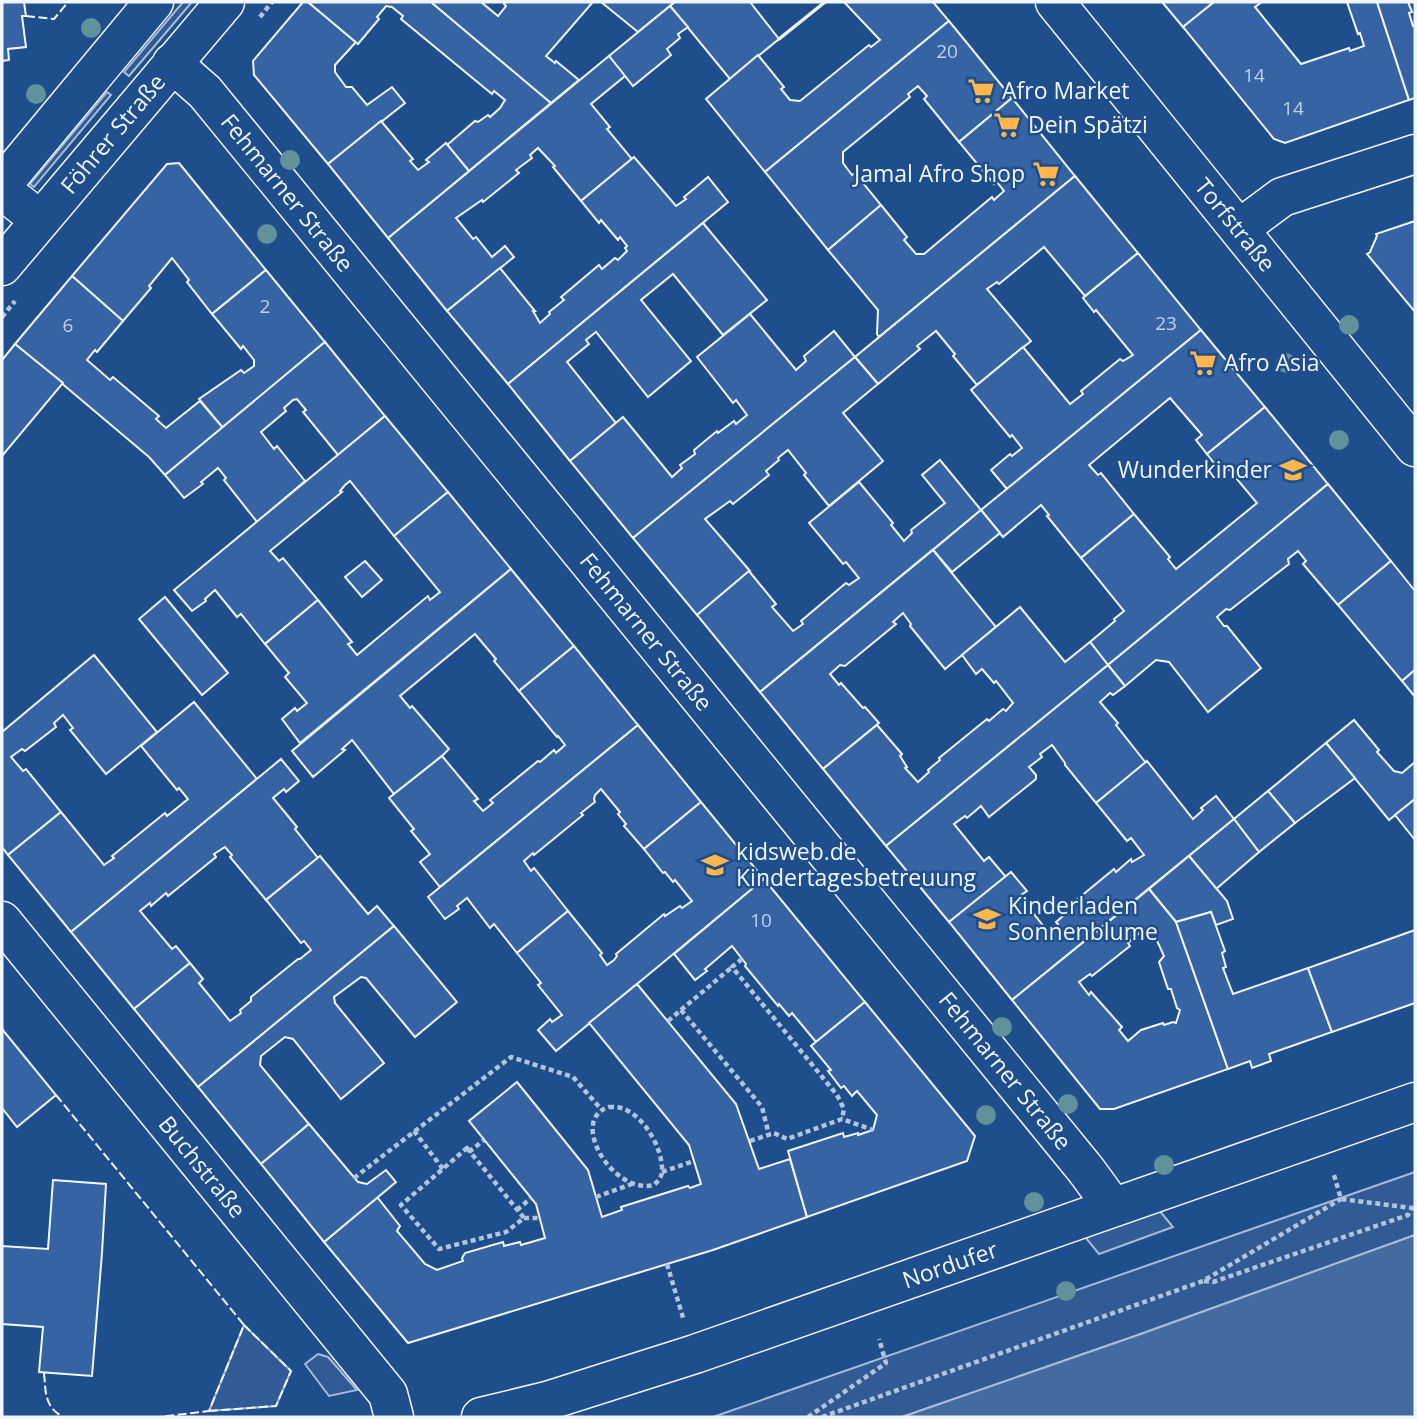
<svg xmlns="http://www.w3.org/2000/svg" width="1417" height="1419" font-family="'Open Sans',sans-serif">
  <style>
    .green { fill: #305b95; stroke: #a8bbd7; stroke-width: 2 }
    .water { fill: #446ba0; stroke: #a8bbd7; stroke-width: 2 }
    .building { fill: #3563a3; stroke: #f2f6ff; stroke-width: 2; fill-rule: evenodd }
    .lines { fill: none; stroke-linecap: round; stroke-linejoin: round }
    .minor-casing { stroke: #f2f6ff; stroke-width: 41 }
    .major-casing { stroke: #f2f6ff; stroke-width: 41 }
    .path { stroke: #b3c4dc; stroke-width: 4.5; stroke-dasharray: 5 3.5; stroke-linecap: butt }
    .minor { stroke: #1f4e8c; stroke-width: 38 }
    .major { stroke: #1f4e8c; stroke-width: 38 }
    .fence { stroke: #f2f6ff; stroke-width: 2; stroke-dasharray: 9 3.5; stroke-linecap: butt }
    .wall { stroke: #f2f6ff; stroke-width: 3.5 }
    .tree { fill: #61919a }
    .labels { text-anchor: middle; stroke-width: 5; stroke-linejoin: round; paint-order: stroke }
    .number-label { font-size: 19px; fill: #c3d1e8 }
    .poi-label { font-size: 23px; fill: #f2f6ff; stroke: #1f4e8c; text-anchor: start }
    .street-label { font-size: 23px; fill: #f2f6ff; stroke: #1f4e8c }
  </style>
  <rect width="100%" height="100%" fill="#1f4e8c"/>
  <g class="green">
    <polygon points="183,2 192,2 129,76 124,72"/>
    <polygon points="107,92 111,95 34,187 30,184"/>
    <polygon points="1415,1172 1415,1235 1138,1335 902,1417 713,1417"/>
    <polygon points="1159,1210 1173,1227 1099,1254 1085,1237"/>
    <polygon points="244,1325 291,1371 276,1406 209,1411"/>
    <polygon points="318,1354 328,1357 357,1390 329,1396 305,1364"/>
  </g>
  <polygon class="water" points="1415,1235 1415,1417 902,1417 1138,1335"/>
  <g class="building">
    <polygon points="2,2 24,2 26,16 22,16 26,47 8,49 9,60 2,61"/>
    <polygon points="303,2 308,2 356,42 335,65 335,72 346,87 352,87 367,105 392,87 405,103 328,164 254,75 253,61"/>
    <polygon points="308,2 431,2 551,103 469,171 447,145 475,121 478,122 488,115 490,117 500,108 505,100 494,91 492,94 401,19 403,16 392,7 386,6 377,17 379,19 358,44"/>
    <polygon points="431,2 481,2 498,16 506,6 504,4 505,2 593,2 546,56 555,63 556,61 579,80 551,103"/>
    <polygon points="601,2 675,2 638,32"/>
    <polygon points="675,2 750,2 779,39 730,79 670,6"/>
    <polygon points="844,2 933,2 949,21 765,172 706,99 758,55 784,87 781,89 790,100 800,101 869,45 871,47 880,40"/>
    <polygon points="1162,2 1214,2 1183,27"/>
    <polygon points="1214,2 1262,2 1255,7 1301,64 1349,48 1350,51 1364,46 1360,33 1358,34 1347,2 1377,2 1409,100 1285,143 1274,139 1183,27"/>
    <polygon points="1377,2 1408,2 1412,12 1409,13 1413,26 1415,25 1415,98 1409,100"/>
    <polygon points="670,6 688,27 678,34 680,38 667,49 671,55 633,86 609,56"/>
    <polygon points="949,21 1012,98 959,142 924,99 927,96 918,86 908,94 910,97 843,152 843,163 852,175 855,173 881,205 828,250 765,172"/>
    <polygon points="609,56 625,76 591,104 610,127 607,129 632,159 581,201 553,167 555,166 538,148 530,155 532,158 516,170 519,173 483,202 482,200 456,218 473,239 476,237 492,257 505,246 514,257 447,311 388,238"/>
    <polygon points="1012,98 1075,176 879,337 877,334 878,310 828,250 881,205 907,237 904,240 916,254 924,254 992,197 994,200 1004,191 996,181 994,184 959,142"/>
    <polygon points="381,121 413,159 410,161 418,170 429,162 426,160 446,143 469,171 388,238 328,164"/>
    <polygon points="634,157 676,206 686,199 684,197 708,177 728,202 508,384 447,311 500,268 535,311 533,311 540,323 550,314 549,312 564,300 561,297 599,265 602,269 615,258 618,260 627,251 625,248 627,246 620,237 618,240 601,220 599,223 581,201"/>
    <polygon points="179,163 266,270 212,314 187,282 189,280 172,258 149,286 151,288 123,321 72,276 167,164"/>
    <polygon points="1075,176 1138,253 1085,296 1044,247 999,284 997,282 987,289 1031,341 977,385 953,356 955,354 936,331 917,346 920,349 878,384 855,357"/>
    <polygon points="1415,221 1415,312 1367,254 1370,252 1377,236 1376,234"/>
    <polygon points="703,223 767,300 723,335 673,274 641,300 691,361 648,397 596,332 586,340 589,344 567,362 616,423 570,461 508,384"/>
    <polygon points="1138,253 1201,330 1007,489 991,470 1010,454 1012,456 1022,448 1012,435 1010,437 971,390 1023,347 1070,404 1083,394 1081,391 1120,359 1123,361 1133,355 1096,310 1094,312 1083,298"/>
    <polygon points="266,270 325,342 223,428 199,399 241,370 244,373 254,366 254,360 243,346 241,349 212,314"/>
    <polygon points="72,276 123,321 97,352 95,350 87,360 110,380 113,377 159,416 156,419 166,428 200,401 223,428 165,475 149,457 15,344"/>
    <polygon points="750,314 796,370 806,361 804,356 834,331 855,357 633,538 570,461 623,417 672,477 682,468 680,465 695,454 694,450 717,431 718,433 734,421 736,424 747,415 736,400 733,403 697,357"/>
    <polygon points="1201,330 1265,407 1207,454 1196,440 1202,435 1170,398 1089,465 1098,475 1101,473 1134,514 1081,558 1047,516 1049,515 1041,505 1003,537 981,510"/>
    <polygon points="325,342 385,416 338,455 303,412 306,410 297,399 293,400 284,408 286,411 261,432 274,449 277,446 305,481 257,522 224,480 226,478 218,468 201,482 203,484 184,498 165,475"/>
    <polygon points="15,344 63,383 2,456 2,360"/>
    <polygon points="855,357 878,384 843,413 883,461 829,506 804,475 806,473 788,450 778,458 779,460 766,471 769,475 733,504 730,501 705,519 750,571 697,615 633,538"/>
    <polygon points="1265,407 1328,484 1108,665 1090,642 1115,621 1114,619 1124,611 1081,558 1134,514 1170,557 1168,559 1176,569 1257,503 1226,466 1220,471 1207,454"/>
    <polygon points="385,416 448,492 394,536 350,481 345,485 340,491 342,492 270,551 279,561 283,558 318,600 265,644 241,614 237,617 215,590 205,599 206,601 192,611 174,590"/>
    <polygon points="940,460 981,510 760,692 697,615 749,571 776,604 772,607 793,631 803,624 801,621 846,583 849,585 859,578 846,562 843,564 809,523 859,482 893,523 891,525 904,541 912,533 911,530 945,503 922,475"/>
    <polygon points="1328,484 1391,561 1338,605 1303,564 1306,561 1298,551 1288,559 1289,564 1230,610 1226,609 1217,617 1224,626 1227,626 1261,668 1208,712 1169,662 1156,660 1125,686 1108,665"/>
    <polygon points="448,492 511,569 300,743 282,719 295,708 297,711 307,703 285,677 289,673 265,644 318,600 352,642 348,644 357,655 428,596 430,600 440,592 394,536"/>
    <polygon points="981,510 1000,533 952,572 933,550"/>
    <polygon points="933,550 996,627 945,669 910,626 911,624 903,613 893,622 896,624 845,666 840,665 830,674 839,685 841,683 863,708 865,707 879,723 823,769 760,692"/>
    <polygon points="365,561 382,580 362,597 345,577"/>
    <polygon points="1391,561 1415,591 1415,670 1402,681 1338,605"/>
    <polygon points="511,569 574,646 519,691 494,661 496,659 475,634 400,696 410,708 412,706 449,749 442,756 394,794 352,740 342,749 345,750 313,777 292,751"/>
    <polygon points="165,597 228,673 202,695 139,619"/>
    <polygon points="1020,607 1065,662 1090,642 1108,665 886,846 823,769 877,725 902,754 900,756 907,767 905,768 918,782 929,772 928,770 940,760 939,758 987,719 989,721 1003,709 1006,711 1013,703 996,681 994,683 982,669 976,674 962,655"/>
    <polygon points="574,646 638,725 440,887 420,862 430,854 411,831 414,829 389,798 442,756 478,799 474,801 483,811 493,803 490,800 538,761 540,762 554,750 556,753 565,745 558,736 557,737 519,691"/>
    <polygon points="94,655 157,732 106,774 70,730 73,728 63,715 54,723 56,727 25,751 22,749 11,757 23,771 26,769 61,812 8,855 2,847 2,732"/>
    <polygon points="1108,665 1125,686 1113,695 1110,693 1100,702 1118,723 1116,725 1146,763 1096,803 1065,765 1065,763 1052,745 1040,754 1042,757 1029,767 1036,775 1036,779 989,817 981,806 967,818 965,816 954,824 984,861 989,857 1006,877 949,922 886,846"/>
    <polygon points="1415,670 1415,697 1402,681"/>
    <polygon points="194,702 257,779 71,932 8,855 61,812 104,865 114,858 112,856 165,813 167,816 188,799 179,788 177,790 141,746"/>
    <polygon points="1354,720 1379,750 1377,752 1394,771 1402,773 1415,762 1415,799 1389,820 1326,743"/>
    <polygon points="638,725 701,802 644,849 624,826 626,824 618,814 620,812 601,789 595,795 594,799 595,802 581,813 583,815 534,855 533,853 524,861 531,871 534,868 568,911 517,953 494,924 490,928 467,898 457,906 459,909 445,919 428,897"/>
    <polygon points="1326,743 1355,778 1295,823 1268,791"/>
    <polygon points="281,759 299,781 286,792 284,789 273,798 297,827 295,829 318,858 266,900 230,857 232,855 225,847 214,854 216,857 168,896 166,893 151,906 150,903 140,911 172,949 176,946 190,963 134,1009 71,932"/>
    <polygon points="1147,761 1193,819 1203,810 1201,808 1216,796 1234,819 1012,1000 949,922 1011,872 1027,891 1021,895 1032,909 1031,910 1048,932 1058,924 1056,922 1070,910 1068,907 1114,869 1116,872 1131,859 1132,862 1144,855 1131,838 1127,841 1096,803"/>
    <polygon points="1268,791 1295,823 1259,852 1234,819"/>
    <polygon points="1415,799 1415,840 1395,815"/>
    <polygon points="701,802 764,879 556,1051 538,1030 550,1019 552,1022 562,1015 538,985 541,983 517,953 568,911 602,953 600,955 607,965 614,960 617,956 616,954 664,914 665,916 680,906 682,908 692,901 675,880 673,882 665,872 663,873 644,849"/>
    <polygon points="1234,819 1259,852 1216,889 1189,856"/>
    <polygon points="320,856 368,914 377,906 394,926 198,1087 134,1009 190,963 203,979 199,983 230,1021 241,1013 240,1010 251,1001 251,997 298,959 300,959 311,950 304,941 301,943 266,900"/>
    <polygon points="1189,856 1227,901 1233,919 1216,925 1211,912 1176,922 1149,889"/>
    <polygon points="764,879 865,1002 816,1042 792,1013 789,1016 779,1004 778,1006 745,966 746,964 732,946 705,969 707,971 695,980 674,954"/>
    <path d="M1149,889L1176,922L1228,1069L1114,1109H1100L1012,1000ZM1143,930L1154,934L1164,956L1159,962L1168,989H1171L1177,1008L1180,1010L1176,1023L1173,1022L1164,1025L1163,1023L1141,1030L1128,1041L1119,1030L1122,1027L1091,992L1089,995L1079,982L1090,974L1092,976L1130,946L1128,943Z"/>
    <polygon points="1211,912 1225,951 1222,953 1226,967 1223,968 1233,994 1308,968 1332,1032 1269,1054 1271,1061 1252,1068 1250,1061 1228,1069 1176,922"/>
    <polygon points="394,926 457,1002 415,1037 366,978 361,977 334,997 335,1003 384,1063 341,1099 293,1039 285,1037 261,1056 260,1065 309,1124 261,1164 198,1087"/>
    <polygon points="1415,930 1415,1003 1332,1032 1308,968"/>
    <polygon points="637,984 736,1104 759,1169 790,1159 807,1217 713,1250 408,1343 324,1242 377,1197 400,1226 397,1231 425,1264 437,1270 463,1261 462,1258 465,1253 503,1242 504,1246 520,1242 521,1245 545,1238 536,1204 469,1121 517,1082 588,1170 602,1217 622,1210 621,1207 688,1186 690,1188 701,1184 689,1145 589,1023"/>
    <polygon points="865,1002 975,1136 967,1161 807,1217 788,1151 843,1133 844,1137 858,1133 858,1135 873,1130 877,1115 857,1091 852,1096 844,1086 841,1088 828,1071 831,1070 811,1046"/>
    <polygon points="2,1029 56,1095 17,1127 2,1108"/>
    <polygon points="309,1124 358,1182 367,1184 386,1170 396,1182 324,1242 261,1164"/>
    <polygon points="53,1180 106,1184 102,1253 92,1376 39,1372 43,1327 2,1324 2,1246 48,1249"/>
  </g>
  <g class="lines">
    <g class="minor-casing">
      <g id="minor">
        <polyline points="1055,2 1415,447"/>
        <polyline points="172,63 205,92 1086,1170 1113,1207"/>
        <polyline points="2,190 40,220"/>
        <polyline points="1239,229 1282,197 1415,154"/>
        <polyline points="2,921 388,1394 394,1417"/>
        <polyline points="481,1417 547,1401 695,1354 1415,1102"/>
      </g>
    </g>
    <g class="major-casing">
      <g id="major">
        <polyline points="2,185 154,2"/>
        <polyline points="2,266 225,2"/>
      </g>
    </g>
    <g class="path">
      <polyline points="260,17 272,2"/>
      <polyline points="2,317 15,301"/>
      <polyline points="742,959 732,967 837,1095 844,1109 842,1119"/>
      <polyline points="681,1010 762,1107 769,1135"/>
      <polyline points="668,1021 732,967"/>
      <path d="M609,1107C613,1107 617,1107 621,1108C643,1114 663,1148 662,1171C662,1177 658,1181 654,1185C612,1195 568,1119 609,1107Z"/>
      <polyline points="414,1131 443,1169"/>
      <polyline points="750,1141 774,1133 787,1139 842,1119 873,1130"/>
      <polygon points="467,1148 524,1218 506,1232 439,1249 401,1205"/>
      <polyline points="469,1152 484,1140"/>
      <polyline points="662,1172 694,1161"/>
      <polyline points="1334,1175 1341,1199 1412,1208 1415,1207"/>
      <polyline points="354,1178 511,1057 573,1077 601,1109"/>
      <polyline points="596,1197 632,1184"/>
      <polyline points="517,1210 531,1198"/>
      <polyline points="524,1218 540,1218"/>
      <polyline points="667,1264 684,1321"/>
      <polyline points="1204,1281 1213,1282 1408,1215 1412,1208"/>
      <polyline points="808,1417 886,1363 879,1339"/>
      <polyline points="822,1417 1203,1281 1341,1199"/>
    </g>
    <use href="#minor" class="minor"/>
    <use href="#major" class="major"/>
    <g class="fence">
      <polyline points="26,16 54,19 68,2"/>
      <polyline points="56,1095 244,1325 209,1411 160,1417"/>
      <path d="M44,1373C46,1393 44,1406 63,1417"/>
      <polyline points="209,1411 276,1406 291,1371 244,1325"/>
    </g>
    <polyline class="wall" points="779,39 825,2"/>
  </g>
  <g class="tree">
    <circle cx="91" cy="28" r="10"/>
    <circle cx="36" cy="94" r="10"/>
    <circle cx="290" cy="160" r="10"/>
    <circle cx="267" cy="234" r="10"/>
    <circle cx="1349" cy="325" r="10"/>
    <circle cx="1286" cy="363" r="10"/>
    <circle cx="1339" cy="440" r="10"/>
    <circle cx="1002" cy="1027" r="10"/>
    <circle cx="1068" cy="1104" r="10"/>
    <circle cx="986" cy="1115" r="10"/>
    <circle cx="1164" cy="1165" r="10"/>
    <circle cx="1034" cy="1202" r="10"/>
    <circle cx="1066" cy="1291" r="10"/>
  </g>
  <defs>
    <g id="supermarket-bare" transform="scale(2.1)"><path d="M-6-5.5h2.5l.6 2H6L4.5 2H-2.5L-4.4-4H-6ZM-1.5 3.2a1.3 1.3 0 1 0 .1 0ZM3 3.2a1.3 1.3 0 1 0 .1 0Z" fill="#ffb74d" stroke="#1f4e8c" stroke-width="2.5" paint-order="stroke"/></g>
    <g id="school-bare" transform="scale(2.1)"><path d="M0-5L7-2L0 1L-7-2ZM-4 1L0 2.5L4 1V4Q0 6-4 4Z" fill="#ffb74d" stroke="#1f4e8c" stroke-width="2.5" paint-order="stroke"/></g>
  </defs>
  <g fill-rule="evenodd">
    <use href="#supermarket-bare" x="981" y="91"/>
    <use href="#supermarket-bare" x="1007" y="125"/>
    <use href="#supermarket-bare" x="1046" y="174"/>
    <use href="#supermarket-bare" x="1203" y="363"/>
    <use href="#school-bare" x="1293" y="470"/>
    <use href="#school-bare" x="715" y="865"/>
    <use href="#school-bare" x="987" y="919"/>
  </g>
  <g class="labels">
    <g class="number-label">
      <text x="947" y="58">20</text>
      <text x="1254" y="82">14</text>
      <text x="1293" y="115">14</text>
      <text x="265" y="313">2</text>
      <text x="1166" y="330">23</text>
      <text x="68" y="332">6</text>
      <text x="761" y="927">10</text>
    </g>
    <g class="poi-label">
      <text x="1002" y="99">Afro Market</text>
      <text x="1028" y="133">Dein Spätzi</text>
      <text x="1025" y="182" text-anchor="end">Jamal Afro Shop</text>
      <text x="1224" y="371">Afro Asia</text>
      <text x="1272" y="478" text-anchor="end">Wunderkinder</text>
      <text x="736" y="860">kidsweb.de<tspan x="736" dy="26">Kindertagesbetreuung</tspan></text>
      <text x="1008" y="914">Kinderladen<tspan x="1008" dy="26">Sonnenblume</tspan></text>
    </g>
    <g class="street-label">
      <text transform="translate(113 134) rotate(-50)" y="8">Föhrer Straße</text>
      <text transform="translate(287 193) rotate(51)" y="8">Fehmarner Straße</text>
      <text transform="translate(1235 225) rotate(51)" y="8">Torfstraße</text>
      <text transform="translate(646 632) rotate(51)" y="8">Fehmarner Straße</text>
      <text transform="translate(1005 1071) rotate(51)" y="8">Fehmarner Straße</text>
      <text transform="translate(202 1167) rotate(51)" y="8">Buchstraße</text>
      <text transform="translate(950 1265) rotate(-19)" y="8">Nordufer</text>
    </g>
  </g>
  <rect width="1417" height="1419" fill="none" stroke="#f2f6ff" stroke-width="7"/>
</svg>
